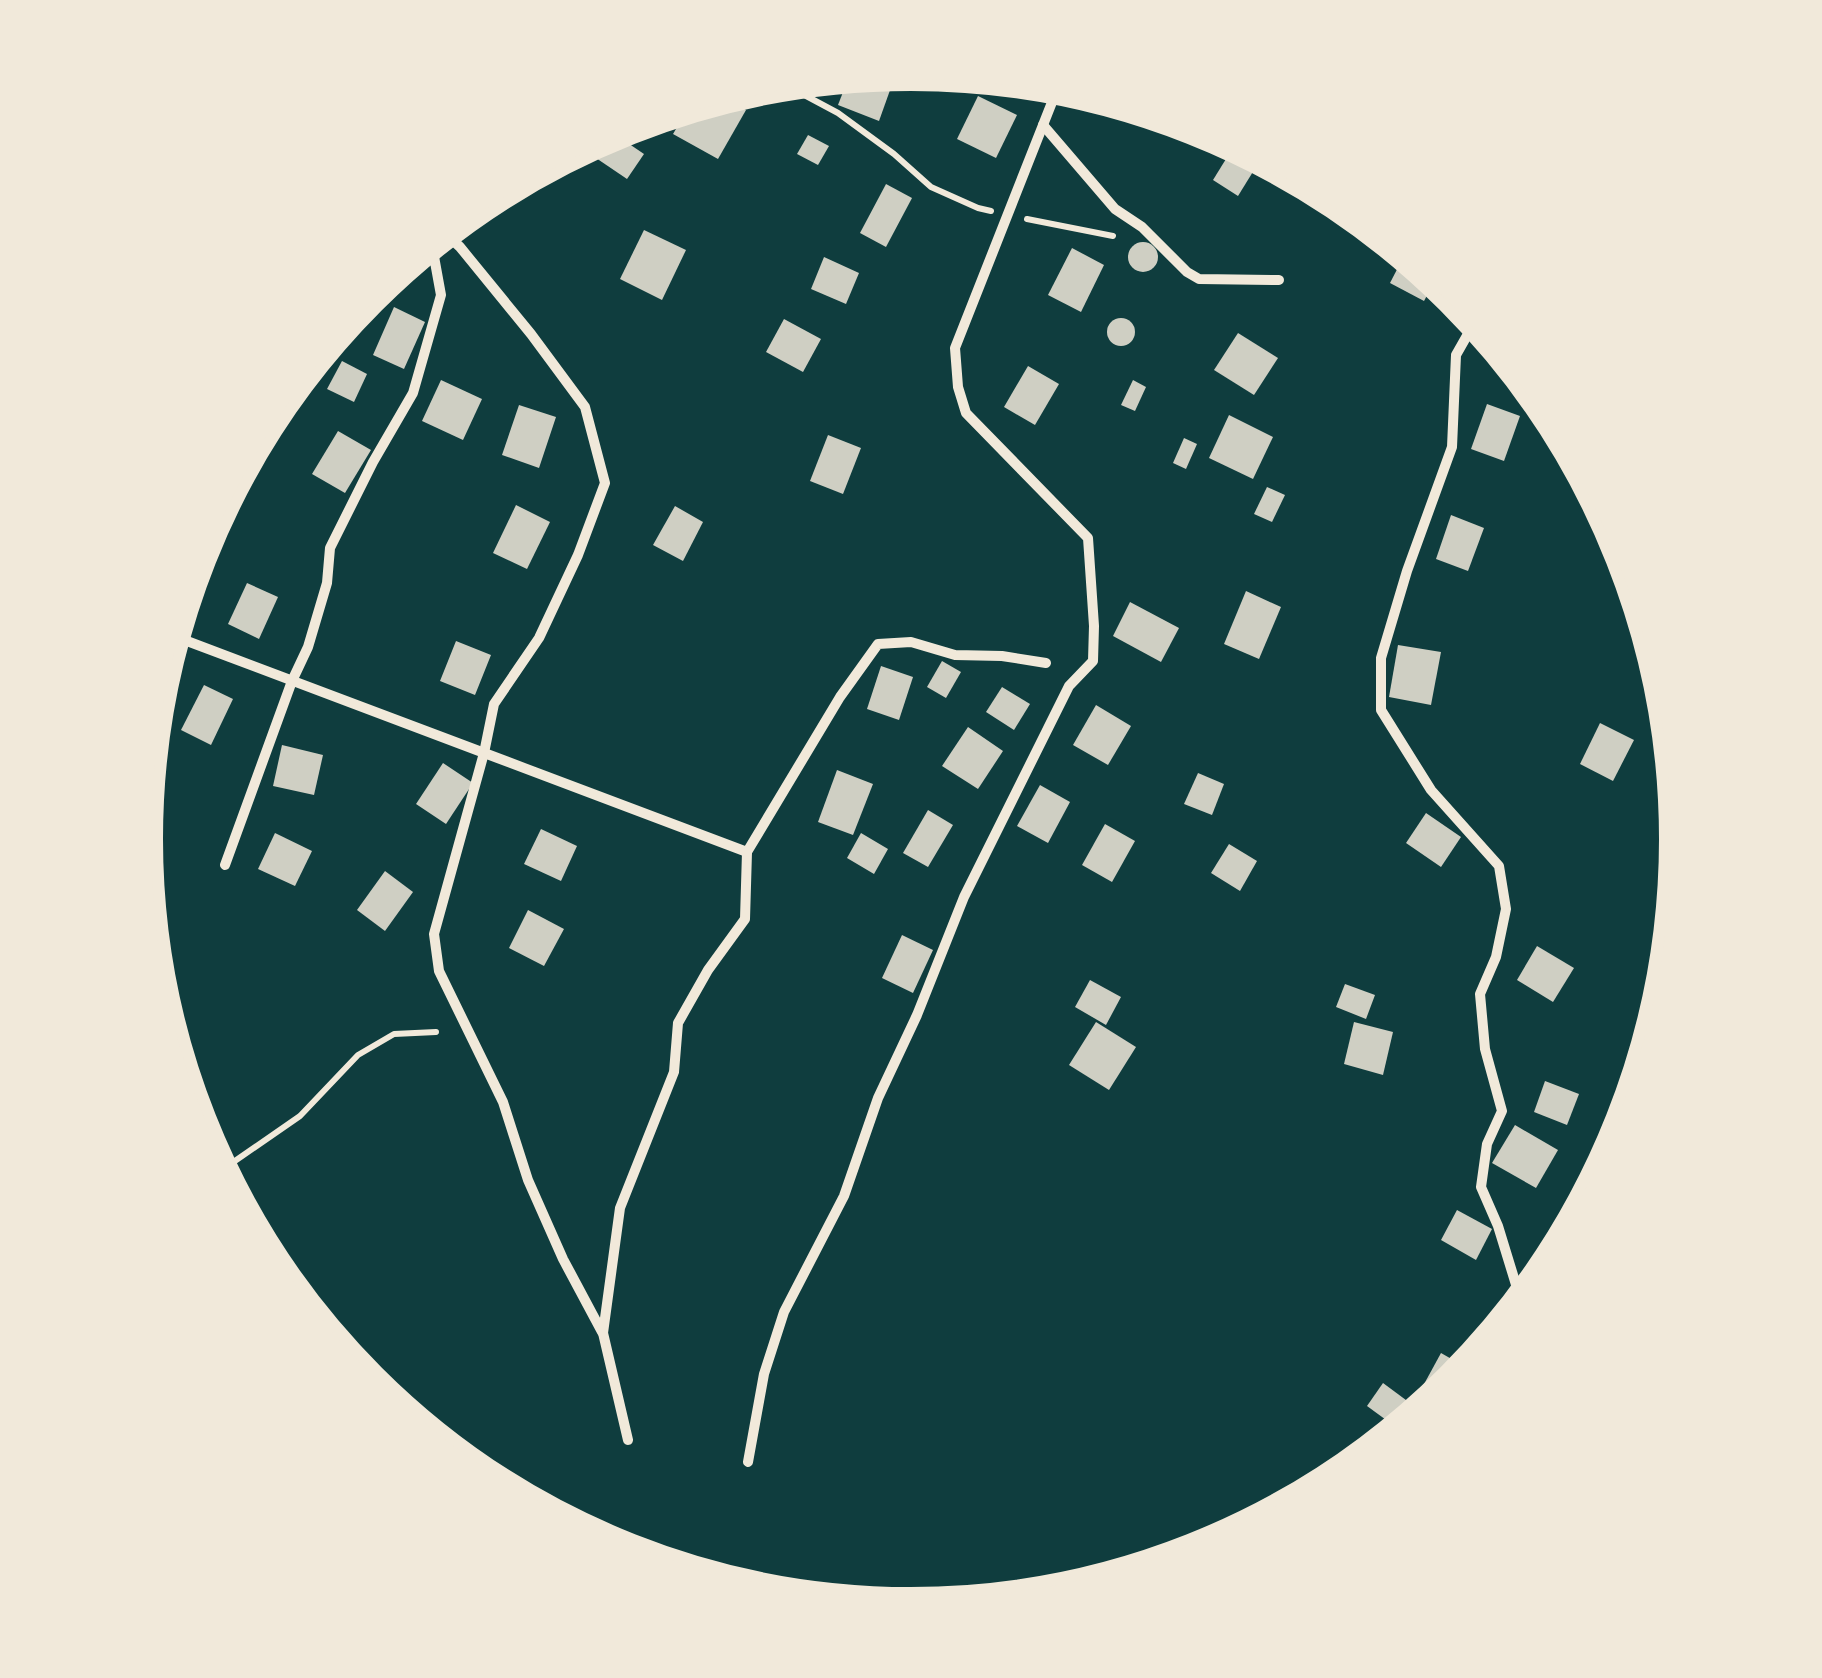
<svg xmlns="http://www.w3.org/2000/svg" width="1822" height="1678" font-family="Inter,sans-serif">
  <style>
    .building { fill: #cfcfc3 }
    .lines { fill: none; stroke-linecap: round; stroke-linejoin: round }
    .path { stroke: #f1e9da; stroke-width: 6 }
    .minor { stroke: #f1e9da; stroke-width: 10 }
    .rim { fill: none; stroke: #f1e9da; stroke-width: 12 }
  </style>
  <rect width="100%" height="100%" fill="#0f3d3e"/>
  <g class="building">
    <polygon points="873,71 894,79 879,121 838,105 850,74"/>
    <polygon points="719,95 746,110 718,159 673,134 691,104"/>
    <polygon points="978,96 1017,115 996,158 957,139"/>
    <polygon points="613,133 644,154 627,179 596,158"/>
    <polygon points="808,135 829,146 818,165 797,154"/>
    <polygon points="1234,146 1259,162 1238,196 1213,180"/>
    <polygon points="886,184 912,198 886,247 860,233"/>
    <polygon points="644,230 686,250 662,300 620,279"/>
    <circle cx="1143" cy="257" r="15"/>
    <polygon points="1072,248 1104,265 1081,312 1048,295"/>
    <polygon points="1406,252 1437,277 1424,301 1390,283"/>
    <polygon points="824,257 859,273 846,304 811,289"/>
    <polygon points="394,307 425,322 404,369 373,355"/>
    <circle cx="1121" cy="332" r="14"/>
    <polygon points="784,319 821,339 803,372 766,352"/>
    <polygon points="1238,333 1278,358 1254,395 1214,370"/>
    <polygon points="342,361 367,374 354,402 327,389"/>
    <polygon points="1028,366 1059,384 1035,425 1004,407"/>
    <polygon points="441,380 482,399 463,440 422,421"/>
    <polygon points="1133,380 1146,387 1135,411 1121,405"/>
    <polygon points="1487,404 1520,416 1504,461 1471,449"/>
    <polygon points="519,405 556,417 539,468 502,455"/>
    <polygon points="1229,415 1273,437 1253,479 1209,458"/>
    <polygon points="338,431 371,450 345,493 312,474"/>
    <polygon points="828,435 861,448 843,494 810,481"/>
    <polygon points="1184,438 1197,444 1186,469 1173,463"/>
    <polygon points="1267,487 1285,495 1272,522 1254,514"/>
    <polygon points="516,505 550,522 527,569 493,553"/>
    <polygon points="675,506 703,522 683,561 653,545"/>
    <polygon points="1451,515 1484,528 1468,571 1436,559"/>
    <polygon points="193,560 212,571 184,621 176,616"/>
    <polygon points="247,583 278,597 259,639 228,624"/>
    <polygon points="1246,591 1281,607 1259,659 1224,644"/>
    <polygon points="1130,602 1179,628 1161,662 1113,636"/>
    <polygon points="456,641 491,655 475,695 440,681"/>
    <polygon points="1398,645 1441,652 1431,705 1389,697"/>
    <polygon points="942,661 961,672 946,698 927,687"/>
    <polygon points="881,666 913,677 899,720 867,709"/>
    <polygon points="204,685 233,699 211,745 181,730"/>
    <polygon points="1002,687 1030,704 1014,730 986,712"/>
    <polygon points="1096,705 1131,726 1108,765 1073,745"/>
    <polygon points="1600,723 1634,740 1613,781 1580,764"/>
    <polygon points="968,727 1003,751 978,789 942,766"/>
    <polygon points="282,745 323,755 314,795 273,786"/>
    <polygon points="443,763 473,783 446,824 416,804"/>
    <polygon points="837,770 873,784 853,835 818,822"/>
    <polygon points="1198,773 1224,784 1212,815 1184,804"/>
    <polygon points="1040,785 1070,802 1048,843 1017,826"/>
    <polygon points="928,810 953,825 928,867 903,853"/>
    <polygon points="1426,813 1461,837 1441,867 1406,843"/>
    <polygon points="1105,824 1135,841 1112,882 1082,865"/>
    <polygon points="541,829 577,846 561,881 524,864"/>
    <polygon points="275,833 312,851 295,886 258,869"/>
    <polygon points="861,833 888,849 874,874 847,858"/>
    <polygon points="1229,844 1257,861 1240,891 1211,873"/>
    <polygon points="385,871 413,892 385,931 357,910"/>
    <polygon points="528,910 564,929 544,966 509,948"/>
    <polygon points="902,935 933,950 913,993 882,978"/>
    <polygon points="1537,946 1574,968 1553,1002 1517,980"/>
    <polygon points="1090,980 1121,997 1106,1025 1075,1007"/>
    <polygon points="1345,984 1375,995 1366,1019 1336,1007"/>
    <polygon points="1096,1022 1136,1047 1109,1090 1069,1065"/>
    <polygon points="1354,1022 1393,1032 1383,1075 1344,1064"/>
    <polygon points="1545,1081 1579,1094 1567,1125 1534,1112"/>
    <polygon points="1515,1125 1558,1150 1536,1188 1492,1163"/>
    <polygon points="1457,1210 1492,1229 1476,1260 1441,1240"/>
    <polygon points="1441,1353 1469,1369 1456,1385 1431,1405 1417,1397"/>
    <polygon points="1383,1383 1410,1403 1393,1425 1367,1406"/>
  </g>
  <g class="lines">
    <g class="path">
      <polyline points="764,82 795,90 838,113 894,154 931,187 978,208 991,211"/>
      <polyline points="1027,219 1113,236"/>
      <polyline points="219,1172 300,1116 358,1055 394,1034 436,1032"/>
    </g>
    <g class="minor">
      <polyline points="1043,125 1115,209 1142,227 1187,272 1199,279 1279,280"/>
      <polyline points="442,230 460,247 531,334 585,407 605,483 578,555 539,638 494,704 484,753 434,934 439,971 503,1102 528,1180 563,1259 602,1332"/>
      <polyline points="1477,318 1456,355 1452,447 1407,571 1381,658 1381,710 1431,790 1499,866 1506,909 1496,957 1480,994 1485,1049 1502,1111 1487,1144 1481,1187 1498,1226 1521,1301 1518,1310"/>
      <polyline points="171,635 747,852 745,919 708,970 678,1023 674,1072 620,1208 603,1333 628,1440"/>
      <polyline points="747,852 840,697 878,644 911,642 955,655 1002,656 1046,663"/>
      <polyline points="225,865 292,681 308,647 327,583 330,548 373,462 413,393 441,295 431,240"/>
      <polyline points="748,1462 764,1374 784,1312 844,1196 878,1098 917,1015 964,897 1069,686 1093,661 1094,626 1088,538 966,413 958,387 955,348 1060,82"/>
    </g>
  </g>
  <path d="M0 0H1822V1678H0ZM157 839a754 754 0 1 1 1508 0a754 754 0 1 1-1508 0Z" fill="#f1e9da" fill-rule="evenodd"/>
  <path class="rim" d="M157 839a754 754 0 1 1 1508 0a754 754 0 1 1-1508 0Z"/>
</svg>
